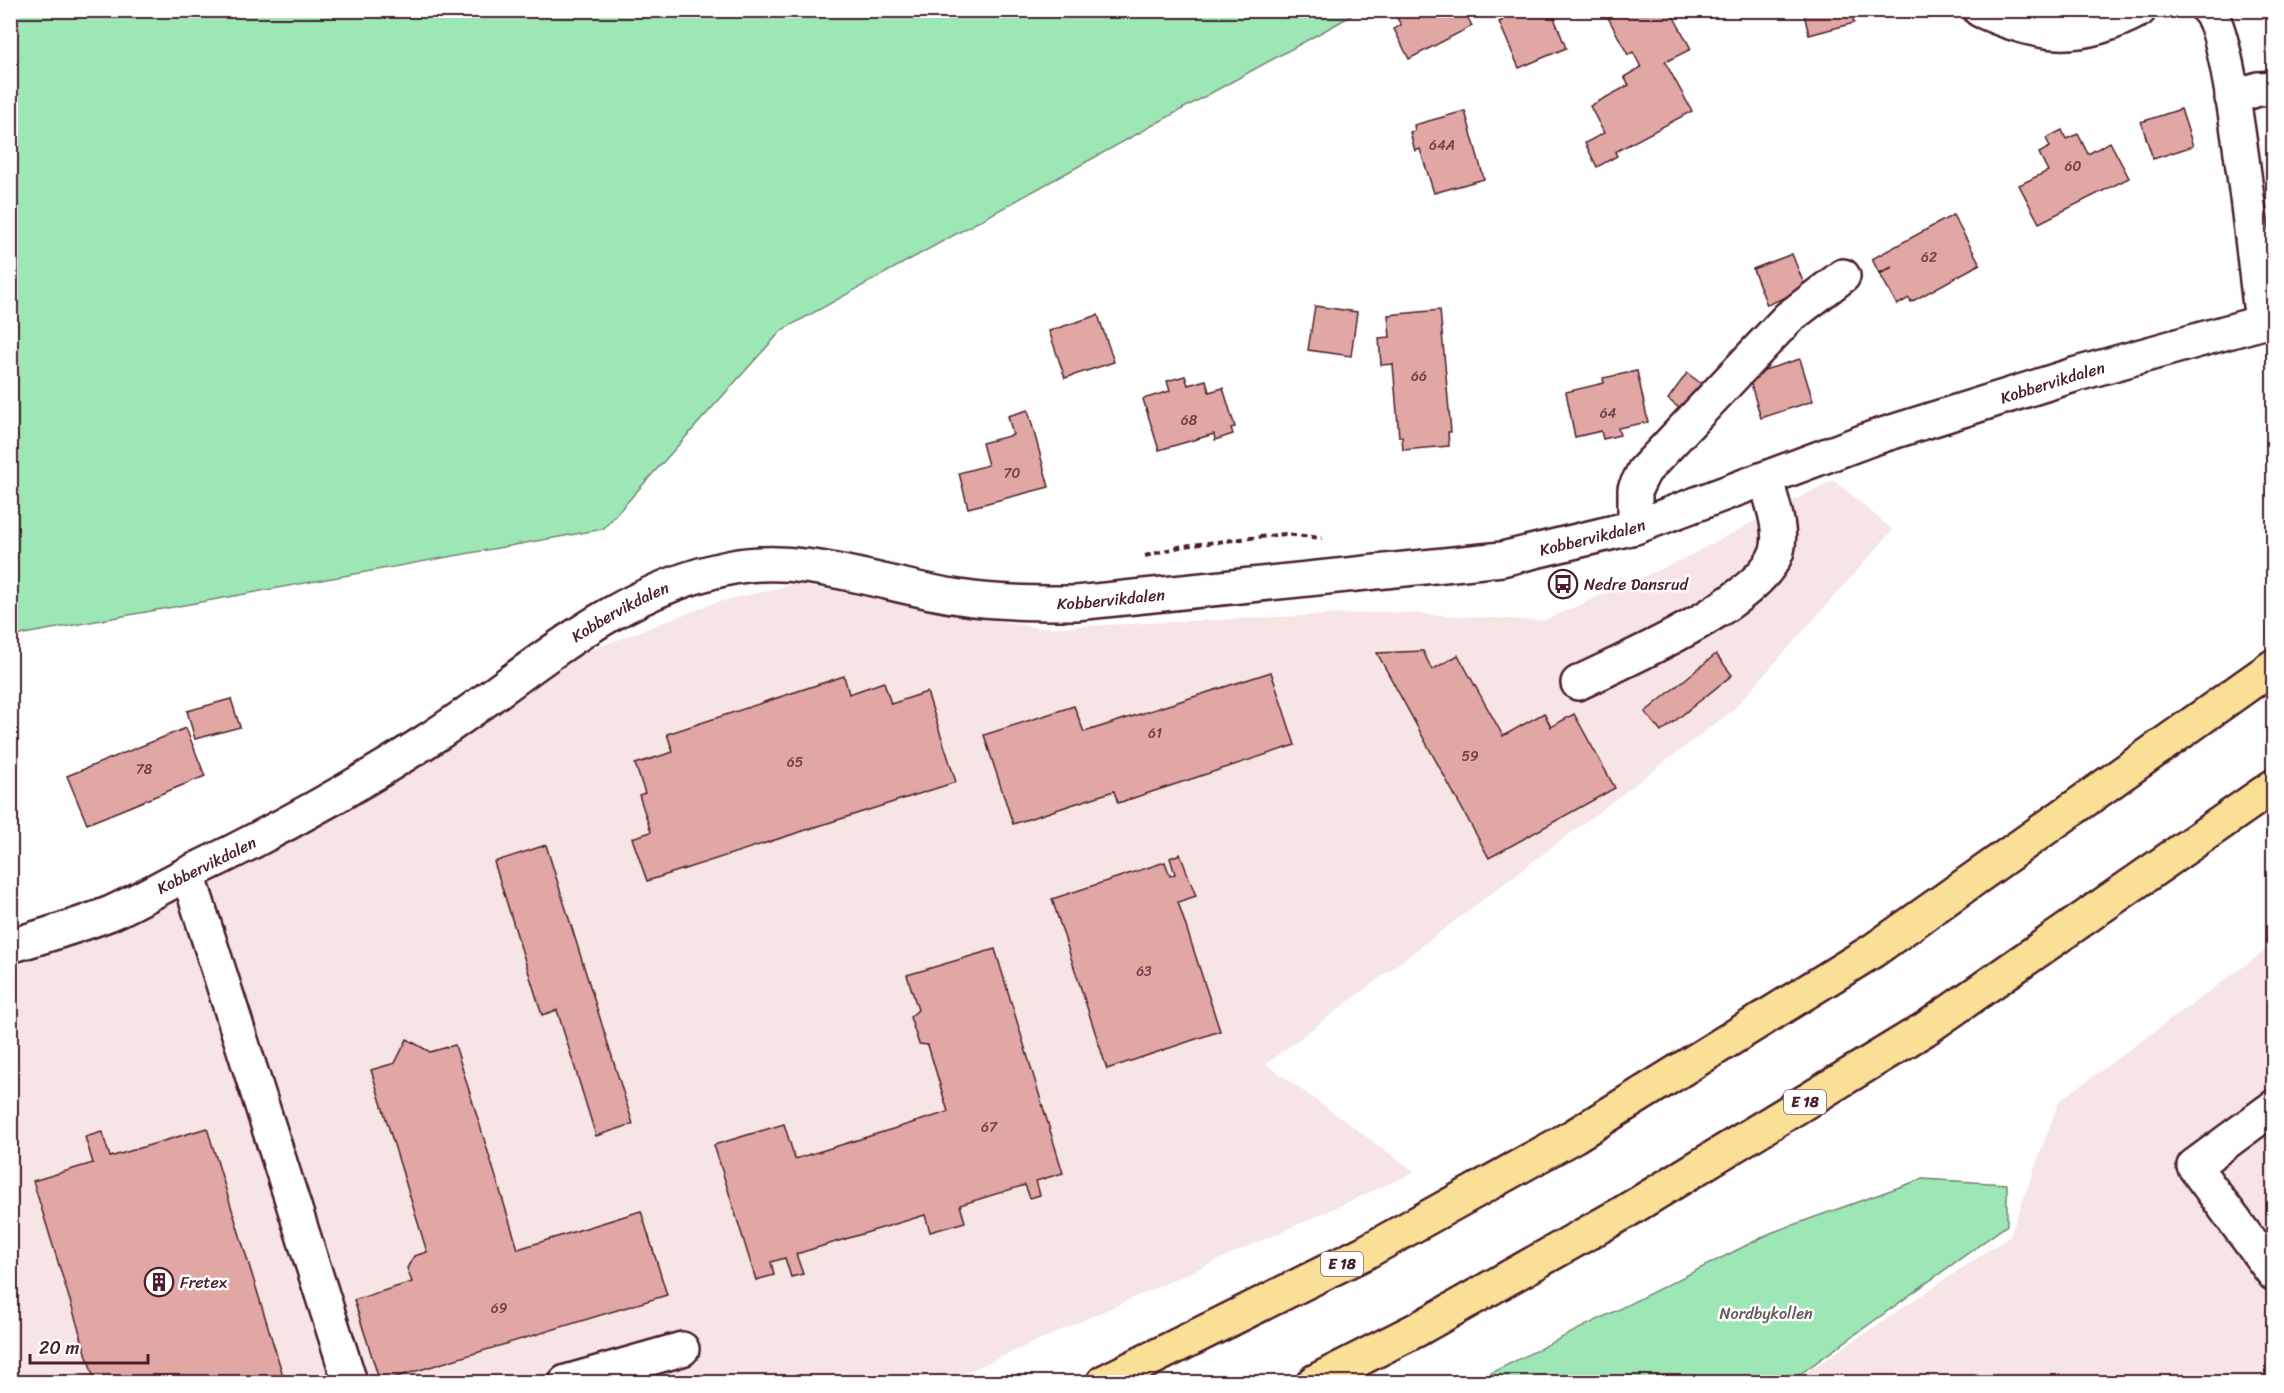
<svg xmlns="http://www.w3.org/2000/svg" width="2284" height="1393" font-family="Sriracha,sans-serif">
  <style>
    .built { fill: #f6e5e4 }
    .green { fill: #9de7b6; stroke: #748370; stroke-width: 1.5 }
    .building { fill: #e1a7a4; stroke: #4a1f2b; stroke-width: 1.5 }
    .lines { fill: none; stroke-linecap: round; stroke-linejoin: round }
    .minor-casing { stroke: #4a1f2b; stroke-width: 38 }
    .highway-casing { stroke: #4a1f2b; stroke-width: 38 }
    .path { stroke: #4a1f2b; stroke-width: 4; stroke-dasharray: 6 4.5; stroke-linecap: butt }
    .minor { stroke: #fff; stroke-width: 33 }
    .highway { stroke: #fadf96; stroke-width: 33 }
    .labels { text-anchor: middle; stroke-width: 5; stroke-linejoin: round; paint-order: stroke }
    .number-label { font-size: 14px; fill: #704149 }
    .shield { fill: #fff; stroke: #80626b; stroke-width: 1.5 }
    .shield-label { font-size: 15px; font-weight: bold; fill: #4a1f2b }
    .street-label { font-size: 16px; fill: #4a1f2b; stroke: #fff }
    .poi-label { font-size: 16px; fill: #4a1f2b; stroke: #fff; text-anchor: start }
    .park-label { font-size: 16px; fill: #635b55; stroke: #fff }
  </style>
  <rect width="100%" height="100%" fill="#fff"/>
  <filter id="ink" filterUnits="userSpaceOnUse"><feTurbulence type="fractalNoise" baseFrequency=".0167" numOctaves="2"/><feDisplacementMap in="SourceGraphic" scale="12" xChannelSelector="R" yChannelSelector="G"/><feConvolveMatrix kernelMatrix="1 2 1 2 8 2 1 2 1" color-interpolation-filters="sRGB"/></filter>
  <g filter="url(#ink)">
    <g class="built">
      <polygon points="1833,480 1893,530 1732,711 1266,1064 1415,1172 945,1382 11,1382 10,968 89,941 358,804 583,653 714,603 795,584 1039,628 1386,612 1543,621 1679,561"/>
      <polygon points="2273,945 2273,1382 1792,1382 2010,1236 2059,1101"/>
    </g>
    <g class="green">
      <polygon points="11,10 1360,10 1360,11 782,330 603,529 24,634 11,639"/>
      <polygon points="1922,1179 2007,1184 2007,1225 1789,1382 1473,1382 1773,1232"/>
    </g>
    <g class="building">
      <polygon points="1413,10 1464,10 1472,26 1409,59 1394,29 1401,25 1397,18"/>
      <polygon points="1498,10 1551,10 1566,48 1519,68 1499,22 1502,21"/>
      <polygon points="1604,10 1670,10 1691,49 1665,62 1692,111 1615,152 1617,156 1597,167 1585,143 1604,133 1590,106 1629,85 1624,77 1641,67 1633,52 1628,55"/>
      <polygon points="1803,10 1850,10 1854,23 1809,35"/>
      <polygon points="2181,109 2193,146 2153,159 2141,122"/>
      <polygon points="1465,111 1484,179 1434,193 1420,149 1415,151 1410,132 1415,131 1414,125"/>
      <polygon points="2062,130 2066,139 2078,134 2088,154 2110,142 2129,178 2039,223 2019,185 2048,171 2039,153 2050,147 2046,138"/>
      <polygon points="1953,215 1980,264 1911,302 1909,298 1897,305 1880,274 1892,267 1879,273 1872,259"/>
      <polygon points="1792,254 1806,289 1767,305 1753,269"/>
      <polygon points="1315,306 1357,312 1351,356 1308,350"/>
      <polygon points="1440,310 1451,432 1448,432 1449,446 1403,450 1402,437 1399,437 1393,364 1381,365 1379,338 1390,337 1388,315"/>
      <polygon points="1098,315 1114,362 1065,378 1049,331"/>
      <polygon points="1800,359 1813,401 1761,418 1748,375"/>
      <polygon points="1637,371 1648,422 1618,428 1620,435 1603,439 1601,431 1575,437 1566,392 1604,383 1603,378"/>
      <polygon points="1687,373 1703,385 1683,411 1668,399"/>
      <polygon points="1185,376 1188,385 1206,380 1209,392 1223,388 1235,427 1231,428 1233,434 1215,440 1214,434 1159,450 1143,399 1170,391 1167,381"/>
      <polygon points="1028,410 1049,487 968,508 959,473 988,465 982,443 1013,435 1008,416"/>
      <polygon points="1423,651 1432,670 1458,655 1503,736 1544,713 1551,727 1574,714 1615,788 1489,858 1377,653"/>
      <polygon points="1716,654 1732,675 1661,732 1645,712"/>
      <polygon points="1271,672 1295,745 1118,803 1114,791 1013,824 984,735 1074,706 1084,732"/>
      <polygon points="844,676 849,694 884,682 891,704 927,692 956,782 647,881 632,838 651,832 639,795 645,793 635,764 673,752 667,734"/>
      <polygon points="231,699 240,727 195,739 187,711"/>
      <polygon points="186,728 205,776 87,824 67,776"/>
      <polygon points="546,845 633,1124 596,1136 557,1010 542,1015 494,862"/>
      <polygon points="1180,854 1196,896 1178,902 1220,1031 1107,1069 1052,899 1165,862 1170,876 1175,874 1170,858"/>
      <polygon points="995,949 1063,1173 1036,1181 1040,1195 1030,1198 1025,1185 960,1205 965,1222 930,1232 925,1215 796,1254 803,1274 791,1277 785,1258 771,1262 774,1275 756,1280 714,1145 784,1124 795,1159 948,1112 928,1045 919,1044 910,1017 918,1010 907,975"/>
      <polygon points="407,1039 430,1052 455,1045 518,1249 641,1211 667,1295 380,1382 354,1300 412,1282 407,1268 414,1256 427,1252 371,1070 395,1063"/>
      <polygon points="207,1128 285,1382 95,1382 33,1181 93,1163 85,1137 102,1132 110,1157"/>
    </g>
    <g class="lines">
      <g class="minor-casing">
        <g id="minor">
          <path d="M1980,10C2039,37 2080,42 2139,10"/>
          <path d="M2208,10C2233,35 2255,273 2262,321"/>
          <polyline points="2232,98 2258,89 2274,88"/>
          <polyline points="1635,527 1635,489 1644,471 1788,318 1843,276"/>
          <path d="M1578,683C1627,659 1760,603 1777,551C1783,529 1771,501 1766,479"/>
          <polyline points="188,874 350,1382"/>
          <path id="s1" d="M10,946C44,936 78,926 111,913C138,901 163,886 189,873C271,834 349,791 425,742C524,679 609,592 728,568C804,552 884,586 959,597C998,603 1037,603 1076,603L1502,559L1635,527L1873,438L2077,374L2274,319"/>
          <polyline points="2274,1107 2194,1166 2274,1274"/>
          <polyline points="566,1382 682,1349"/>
        </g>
      </g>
      <g class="highway-casing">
        <g id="highway">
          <polyline points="1104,1382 1364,1253 1574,1136 1874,950 2274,666"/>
          <polyline points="1314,1382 1418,1329 1623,1213 1925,1029 2274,786"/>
        </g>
      </g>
      <polyline class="path" points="1145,556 1183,546 1285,534 1322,538"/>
      <use href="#minor" class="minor"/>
      <use href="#highway" class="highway"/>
    </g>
  </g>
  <defs>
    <g id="bus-ring" transform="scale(1.5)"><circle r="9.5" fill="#fff" stroke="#4a1f2b" stroke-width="1.5"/><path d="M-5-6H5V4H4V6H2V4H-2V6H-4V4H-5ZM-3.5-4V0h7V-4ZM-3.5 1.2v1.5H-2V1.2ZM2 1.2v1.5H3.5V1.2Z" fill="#4a1f2b"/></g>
    <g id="building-ring" transform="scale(1.5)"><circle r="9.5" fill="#fff" stroke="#4a1f2b" stroke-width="1.5"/><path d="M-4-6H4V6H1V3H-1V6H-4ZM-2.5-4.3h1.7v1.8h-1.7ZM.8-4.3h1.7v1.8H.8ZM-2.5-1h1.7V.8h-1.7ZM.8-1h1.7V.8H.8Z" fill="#4a1f2b"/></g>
  </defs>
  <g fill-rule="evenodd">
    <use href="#bus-ring" x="1563" y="584"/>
    <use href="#building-ring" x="159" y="1282"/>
  </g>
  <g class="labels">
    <g class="number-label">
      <text x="1442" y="150">64A</text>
      <text x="2073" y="171">60</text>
      <text x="1929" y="262">62</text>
      <text x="1419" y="381">66</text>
      <text x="1608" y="418">64</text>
      <text x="1189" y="425">68</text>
      <text x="1012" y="478">70</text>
      <text x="1155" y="738">61</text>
      <text x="1470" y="761">59</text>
      <text x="795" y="767">65</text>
      <text x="144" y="774">78</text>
      <text x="1144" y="976">63</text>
      <text x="989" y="1132">67</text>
      <text x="499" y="1313">69</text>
    </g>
    <g class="shield">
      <rect x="1784" y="1090" width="42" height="24" rx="4.5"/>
      <rect x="1321" y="1252" width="42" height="24" rx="4.5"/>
    </g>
    <g class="shield-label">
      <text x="1805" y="1107">E 18</text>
      <text x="1342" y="1269">E 18</text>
    </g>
    <g class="street-label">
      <text dy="6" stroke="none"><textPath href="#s1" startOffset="2175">Kobbervikdalen</textPath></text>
      <text dy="6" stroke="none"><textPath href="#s1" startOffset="1689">Kobbervikdalen</textPath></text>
      <text dy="6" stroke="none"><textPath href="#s1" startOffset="1203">Kobbervikdalen</textPath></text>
      <text dy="6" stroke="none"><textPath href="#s1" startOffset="699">Kobbervikdalen</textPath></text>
      <text dy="6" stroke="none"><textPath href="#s1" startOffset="213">Kobbervikdalen</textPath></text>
    </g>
    <g class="poi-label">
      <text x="1584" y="590">Nedre Dansrud</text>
      <text x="180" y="1288">Fretex</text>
    </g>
    <g class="park-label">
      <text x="1766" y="1319">Nordbykollen</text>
    </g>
  </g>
  <rect width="2284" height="1393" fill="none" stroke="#fff" stroke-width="36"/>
  <rect x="18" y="18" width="2248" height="1357" fill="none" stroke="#4a1f2b" stroke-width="2" filter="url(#ink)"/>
  <path d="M30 1354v9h118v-9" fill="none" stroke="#4a1f2b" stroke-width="3"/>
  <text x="39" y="1354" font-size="18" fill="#4a1f2b" stroke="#ffffff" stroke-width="4.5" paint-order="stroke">20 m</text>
</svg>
